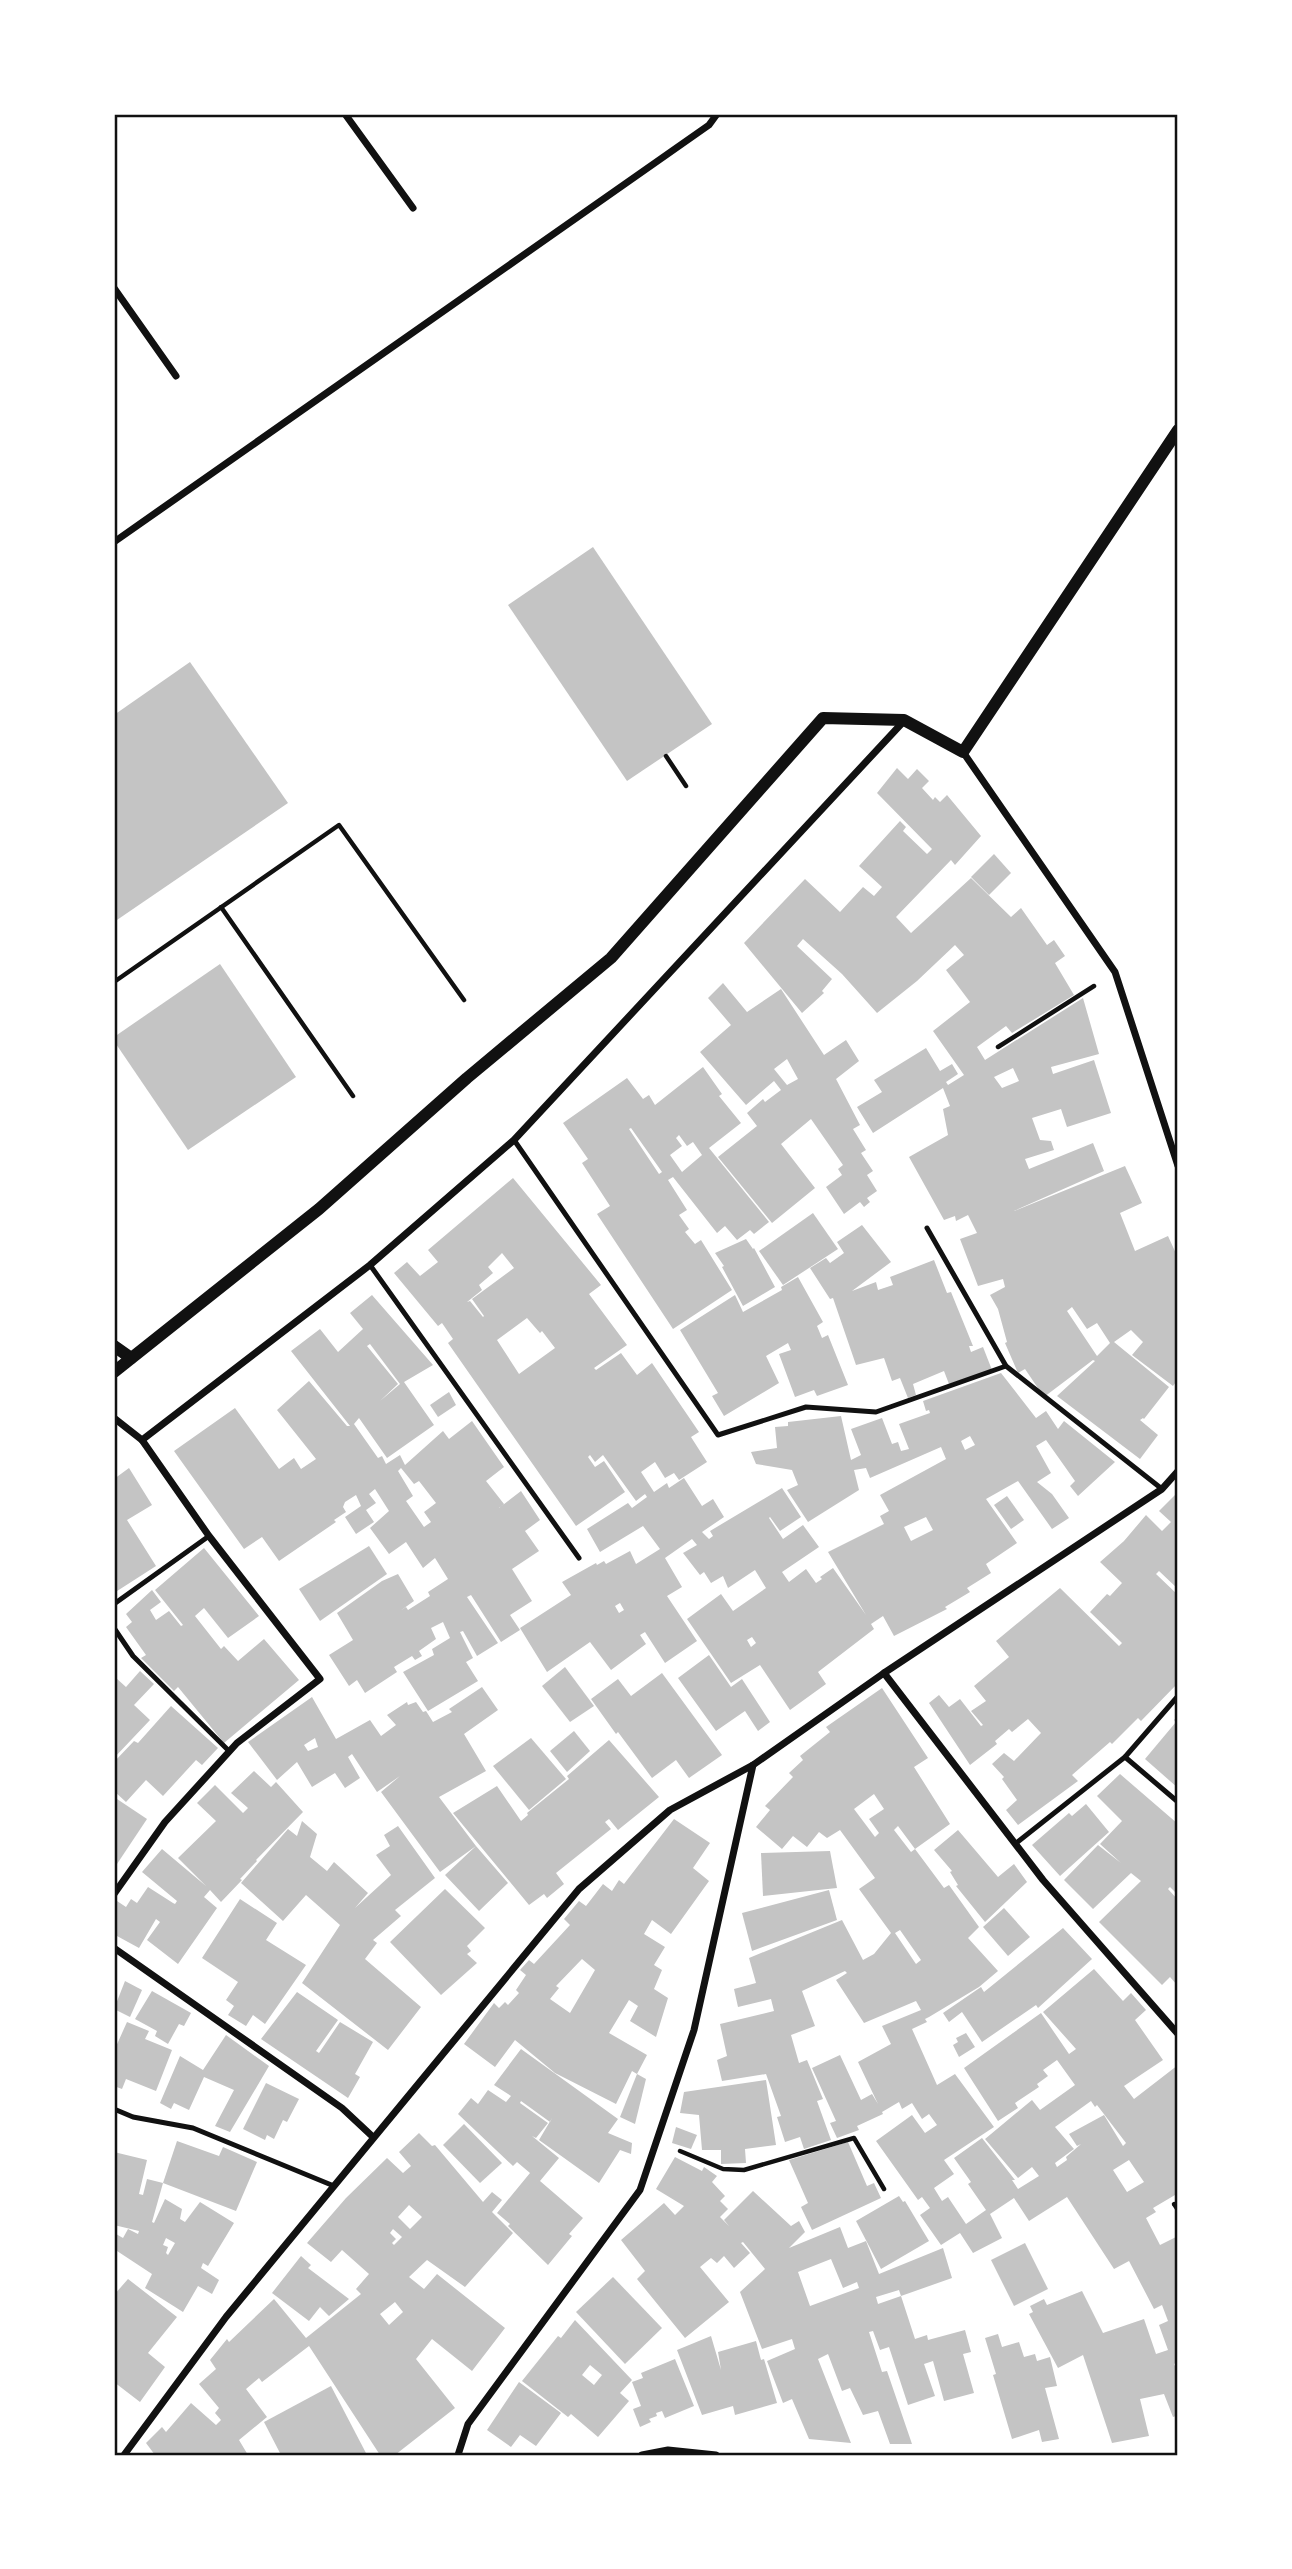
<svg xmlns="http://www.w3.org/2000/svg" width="1292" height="2569" font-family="'Playfair Display',serif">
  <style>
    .building { fill: #c4c4c4; fill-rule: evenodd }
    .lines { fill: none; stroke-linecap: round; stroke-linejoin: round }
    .path { stroke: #111; stroke-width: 4.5 }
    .service { stroke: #111; stroke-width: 5 }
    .minor { stroke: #111; stroke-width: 7 }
    .tertiary { stroke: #111; stroke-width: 12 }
    .neatline { fill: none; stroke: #111; stroke-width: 2.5 }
  </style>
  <rect width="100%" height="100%" fill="#fff"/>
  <g class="building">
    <polygon points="593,547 712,724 627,781 508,605"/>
    <polygon points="190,662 288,803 114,922 114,715"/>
    <path d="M897,768L908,779L917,769L929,781L922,788L933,800L935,797L940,802L947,795L981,836L955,865L951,860L896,917L911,933L971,878L1011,917L1021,908L1047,945L1054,940L1065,956L1055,963L1074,995L1012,1033L1006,1026L977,1047L985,1060L1083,998L1099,1054L1051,1067L1053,1074L1094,1060L1111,1113L1067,1127L1061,1109L1032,1118L1040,1140L1051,1141L1054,1150L1025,1159L1029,1169L1093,1143L1104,1171L1014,1211L1125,1166L1142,1203L1120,1213L1135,1251L1168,1236L1178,1258V1379L1173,1386L1132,1355L1143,1342L1131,1330L1114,1342L1169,1387L1144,1419L1143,1418L1140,1420L1158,1435L1140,1459L1057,1396L1095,1361L1093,1360L1044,1397L1025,1369L1018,1373L1005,1343L1007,1342L998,1309L990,1295L1005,1287L1003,1279L978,1286L960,1239L977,1233L968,1215L956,1221L955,1216L944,1220L909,1157L948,1135L943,1109L950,1106L943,1088L873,1133L857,1107L882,1092L874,1080L926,1048L940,1071L952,1064L958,1074L946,1082L948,1085L964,1075L933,1031L970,1002L946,970L964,955L955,945L917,981L877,1013L842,974L803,939L797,946L832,979L822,991L824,993L802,1013L744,943L805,879L840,912L863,887L874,896L882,887L859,866L900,821L906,827L903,831L927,854L932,849L877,793ZM1013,1068L1019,1081L1002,1088L994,1077ZM1072,1307L1087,1329L1097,1323L1110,1343L1097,1356L1067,1311Z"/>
    <polygon points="994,854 1011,873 989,895 971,877"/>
    <polygon points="220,964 296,1077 188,1150 114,1041 114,1037"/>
    <path d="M723,983L747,1012L781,989L824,1055L846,1040L859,1061L836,1079L860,1125L853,1129L866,1150L861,1153L873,1171L867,1175L877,1191L867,1198L870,1202L864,1207L860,1202L844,1214L826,1187L842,1175L838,1169L843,1165L811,1119L781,1144L815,1188L772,1223L718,1157L757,1126L747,1113L763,1099L765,1102L781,1090L774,1081L746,1105L700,1052L731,1025L708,998ZM787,1059L798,1079L787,1085L774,1069Z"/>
    <path d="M703,1067L722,1094L719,1096L741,1123L709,1148L769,1222L754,1234L750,1230L737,1240L725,1226L717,1233L673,1177L668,1180L687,1210L679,1215L689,1229L685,1232L695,1244L701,1240L732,1290L673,1329L597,1214L610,1206L582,1163L588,1159L563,1123L627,1078L643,1099L649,1095L655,1105ZM631,1128L662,1172L659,1174L629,1129ZM679,1135L687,1146L693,1142L702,1155L682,1172L670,1155L682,1146L676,1138Z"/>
    <path d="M513,1178L601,1285L589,1294L627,1345L594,1368L596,1370L621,1353L637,1375L652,1363L699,1432L691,1437L707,1462L679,1480L674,1473L665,1478L655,1462L641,1472L654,1492L667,1483L669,1488L684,1478L702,1506L713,1499L724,1517L702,1532L709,1539L713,1536L710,1531L782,1488L801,1517L780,1531L770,1517L769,1518L783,1539L803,1525L819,1547L782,1572L789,1582L806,1569L816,1583L822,1579L820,1577L833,1568L866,1615L828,1552L884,1524L880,1516L889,1511L880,1495L946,1459L941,1447L870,1478L866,1468L854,1470L859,1490L808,1522L787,1490L798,1485L792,1470L756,1464L751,1452L777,1448L775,1427L788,1426V1422L841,1416L851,1460L861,1455L851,1429L882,1418L892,1444L898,1442L901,1451L909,1449L899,1424L930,1413L929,1410L926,1411L923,1401L1001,1373L1036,1418L1046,1411L1058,1429L1064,1421L1115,1462L1078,1496L1070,1486L1075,1481L1046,1440L1036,1446L1051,1473L1037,1482L1052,1494L1069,1518L1052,1529L1018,1481L986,1499L1017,1543L986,1564L991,1573L967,1588L970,1592L945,1607L947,1609L894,1636L883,1616L871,1624L874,1629L818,1672L826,1684L790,1710L760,1665L731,1683L687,1619L721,1594L733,1611L766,1588L755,1570L728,1588L723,1576L711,1583L704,1572L700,1575L683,1553L697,1545L692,1539L665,1558L682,1587L667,1596L697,1641L665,1663L645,1632L640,1635L646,1644L611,1670L590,1642L547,1672L520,1628L571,1595L562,1582L596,1563L597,1565L604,1561L606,1564L630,1551L636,1564L660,1549L643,1526L600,1552L587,1529L628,1503L632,1508L647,1497L645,1494L636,1501L603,1455L595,1462L590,1455L588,1457L595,1467L604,1461L625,1492L576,1526L448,1343L453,1339L442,1323L438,1326L394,1273L407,1262L420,1276L438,1262L428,1250ZM502,1253L514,1268L472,1299L484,1316L483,1317L470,1301L467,1302L482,1290L479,1285L493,1273L488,1267ZM527,1318L540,1333L542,1331L555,1348L519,1374L497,1340ZM970,1436L975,1445L965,1450L961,1441ZM926,1517L933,1530L911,1541L904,1527ZM620,1603L624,1610L619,1613L615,1606ZM752,1637L756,1643L751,1647L747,1640Z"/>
    <polygon points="813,1213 838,1249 783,1285 759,1251"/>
    <polygon points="862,1225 891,1262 852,1291 876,1282 878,1290 893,1285 890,1277 934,1260 947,1293 951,1292 973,1346 969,1346 971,1352 983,1347 992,1370 949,1384 944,1371 913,1384 916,1395 908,1398 900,1378 892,1381 884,1358 856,1365 833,1298 830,1299 810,1268 826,1258 830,1263 844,1253 837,1242"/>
    <polygon points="746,1239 753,1249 754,1248 775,1287 743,1306 722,1267 724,1266 715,1253"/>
    <polygon points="798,1277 823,1322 817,1326 822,1338 828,1335 848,1385 817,1396 814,1390 795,1397 779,1354 791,1350 788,1343 766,1356 779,1383 724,1416 712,1396 718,1393 680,1330 735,1295 743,1312 782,1290 781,1287"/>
    <path d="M372,1295L433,1365L404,1382L434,1425L387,1458L359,1418L354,1424L378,1458L382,1456L386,1464L400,1455L405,1465L443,1431L449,1439L472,1421L504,1467L486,1481L504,1504L499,1508L521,1491L540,1520L525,1531L539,1551L512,1569L532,1601L510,1615L520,1630L501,1642L471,1595L467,1597L498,1643L477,1656L463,1631L460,1632L473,1658L466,1662L478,1681L428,1711L403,1672L434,1655L432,1649L450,1638L443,1622L431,1628L436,1639L419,1651L422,1656L415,1660L412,1656L394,1667L397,1672L365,1693L357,1680L349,1686L329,1655L353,1640L337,1613L382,1581L398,1574L414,1601L400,1611L406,1607L408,1610L430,1596L428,1592L448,1579L435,1558L423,1568L406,1542L389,1554L370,1528L389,1511L375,1489L369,1494L376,1503L366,1510L374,1522L356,1534L345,1517L361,1506L356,1495L345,1502L343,1507L346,1512L334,1520L336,1522L279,1561L262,1537L244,1549L174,1451L235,1408L279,1469L294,1458L301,1469L316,1459L277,1410L309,1381L347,1426H350L291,1351L320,1329L338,1352L363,1329L350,1313ZM370,1344L400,1384L380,1401L398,1384L367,1346ZM401,1468L414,1484L419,1481L436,1503L424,1512L431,1522L424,1527L406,1501L413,1496L398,1471Z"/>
    <polygon points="449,1392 456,1405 438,1417 430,1405"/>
    <polygon points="129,1468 152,1505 127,1520 156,1566 114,1593 114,1479"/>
    <polygon points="1178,1492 1178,1589 1159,1571 1156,1574 1178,1595 1178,1683 1141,1721 1138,1718 1112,1744 1110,1742 1072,1775 1078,1781 1018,1825 1006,1810 1017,1800 1002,1779 1004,1777 992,1764 1004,1753 1014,1761 1041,1733 1028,1719 1012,1732 1009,1729 995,1741 997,1744 970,1765 929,1703 939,1695 949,1707 960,1699 981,1726 983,1725 971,1711 986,1701 974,1686 1009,1657 996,1641 1060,1588 1119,1646 1122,1643 1090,1612 1107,1594 1110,1596 1122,1583 1100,1562 1124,1541 1146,1515 1162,1531 1171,1522 1159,1511"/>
    <polygon points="1007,1496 1024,1520 1011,1529 994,1505"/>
    <polygon points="369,1546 387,1574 320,1621 299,1589"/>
    <polygon points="204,1548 259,1616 228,1638 204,1608 195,1616 221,1649 224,1646 238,1661 264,1639 299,1680 224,1743 178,1687 174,1691 141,1658 146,1655 126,1627 132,1622 126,1614 152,1590 161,1602 150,1610 156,1620 169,1611 181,1626 183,1625 155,1590"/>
    <polygon points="709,1655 731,1687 742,1679 770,1722 758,1731 745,1711 716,1731 678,1678"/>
    <polygon points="565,1667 594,1706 570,1722 542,1686"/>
    <polygon points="140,1671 154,1684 134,1705 150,1720 114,1758 114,1680 116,1678 126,1687"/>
    <polygon points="662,1673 722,1755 689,1778 676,1760 652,1778 618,1732 616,1734 591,1699 618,1679 631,1696"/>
    <path d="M482,1687L498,1710L464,1734L486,1771L439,1797L476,1846L508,1883L479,1911L445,1875L476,1846L440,1872L381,1792L400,1776L377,1792L352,1754L348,1757L360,1778L345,1788L335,1773L312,1787L297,1762L277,1780L248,1742L312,1697L336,1739L370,1720L381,1736L396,1725L387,1715L407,1702L408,1705L416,1702L423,1712L426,1711L433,1722L452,1712L449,1709ZM315,1738L318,1747L308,1751L304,1745Z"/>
    <path d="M882,1688L928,1758L914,1767L950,1824L915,1849L944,1888L949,1885L979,1927L968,1938L998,1971L979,1987L929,2017L925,2019L927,2022L912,2029L937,2085L955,2074L994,2127L944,2160L954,2174L934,2188L942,2201L948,2197L966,2224L986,2210L968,2184L971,2182L954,2158L982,2138L1015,2180H1012L1018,2189L1039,2176L1032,2167L1018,2178L985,2139L1032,2100L1040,2110L1075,2085L1057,2060L1043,2070L1048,2076L1037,2084L1039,2087L1015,2103L1018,2108L998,2121L964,2068L1041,2013L1069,2054L1076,2049L1043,2012L1094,1969L1123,2001L1131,1993L1146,2010L1135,2020L1163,2060L1124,2086L1134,2099L1178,2065V2201L1175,2195L1153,2208L1156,2212L1146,2218L1160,2245L1178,2236V2362L1174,2364L1178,2372V2422L1176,2416L1173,2417L1164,2394L1140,2399L1149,2436L1112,2443L1083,2355L1058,2368L1029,2314L1033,2312L1030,2306L1044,2299L1047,2305L1082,2291L1103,2333L1144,2319L1156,2354L1168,2350L1159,2325L1168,2321L1162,2305L1154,2309L1129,2261L1114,2269L1067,2197L1029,2221L1014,2198L990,2214L1002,2238L973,2253L960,2233L941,2245L920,2215L930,2208L922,2197L918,2200L876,2141L912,2115L925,2133L937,2125L929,2114L922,2119L912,2103L902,2109L899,2102L882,2112L883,2114L857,2126L859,2130L837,2138L830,2123L836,2121L812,2068L840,2055L861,2100L872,2094L878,2104L858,2062L891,2044L882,2026L921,2010L916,2001L864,2023L836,1980L847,1973L845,1971L802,1991L815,2026L791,2035L799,2063L807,2060L823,2099L817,2101L831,2140L804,2149L800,2137L785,2142L777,2117L781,2116L766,2074L722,2081L717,2060L727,2056L720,2024L774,2011L771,1999L738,2007L734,1989L756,1983L749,1958L842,1920L863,1960L874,1954L891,1933L859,1889L875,1878L840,1830L827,1838L819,1832L807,1847L793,1836L782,1849L756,1827L770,1810L765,1806L793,1777L789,1773L803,1760L800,1756L830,1732L826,1727ZM874,1794L884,1809L869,1819L879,1833L875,1837L854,1809ZM898,1826L915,1849L911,1852L894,1830ZM900,1930L921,1960L916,1964L895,1933ZM1091,2101L1095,2107L1097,2105L1126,2143L1123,2146L1104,2115L1069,2134L1077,2146L1081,2144L1066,2157L1067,2160L1057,2167L1055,2163L1074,2149L1055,2127ZM1129,2160L1144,2182L1127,2192L1113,2170Z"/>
    <polygon points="171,1706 218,1748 202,1765 196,1760 163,1796 146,1780 126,1802 114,1791 114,1762 134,1741 138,1743"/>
    <polygon points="1178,1716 1178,1788 1145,1759 1176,1722 1174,1720"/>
    <polygon points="574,1731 590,1751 567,1772 550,1751"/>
    <polygon points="531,1738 566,1779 529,1810 493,1766"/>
    <polygon points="609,1740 659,1797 618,1830 609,1819 605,1822 611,1829 556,1873 564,1884 547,1898 544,1894 529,1905 453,1813 497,1786 521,1821 528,1815 527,1813 569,1779 567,1776"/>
    <polygon points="254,1771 271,1787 276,1782 303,1812 256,1860 257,1861 240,1879 242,1880 221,1902 210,1890 204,1897 217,1908 178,1964 147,1940 160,1922 156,1919 139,1948 117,1936 117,1901 126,1907 131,1899 137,1903 148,1887 173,1903 175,1904 177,1901 142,1872 162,1849 206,1886 178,1858 216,1821 197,1803 215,1785 243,1813 248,1808 231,1793"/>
    <polygon points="1120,1774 1178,1824 1178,1895 1170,1887 1168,1889 1178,1900 1178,1986 1170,1977 1162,1985 1099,1922 1141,1881 1131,1873 1093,1909 1064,1880 1098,1845 1121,1863 1100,1844 1122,1821 1097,1796"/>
    <polygon points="114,1797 147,1819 117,1864 114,1862"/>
    <polygon points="1086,1804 1109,1832 1060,1876 1032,1845 1069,1813 1072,1816"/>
    <path d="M674,1819L710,1843L693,1868L709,1881L671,1934L652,1920L644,1934L665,1947L654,1965L662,1970L654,1989L668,1998L656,2037L630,2021L638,2006L629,2000L609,2033L647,2055L637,2074L632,2071L616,2104L555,2073L515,2040L495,2067L464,2044L494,2003L499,2008L505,2002L508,2005L519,1993L516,1990L526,1975L520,1970L529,1960L534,1964L570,1925L564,1919L579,1901L586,1906L603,1884L612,1891L619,1880L624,1884ZM582,1959L595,1970L570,2013L550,1999L559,1988L556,1986Z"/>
    <polygon points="302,1821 317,1834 310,1857 327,1871 334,1862 368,1893 355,1908 391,1875 376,1855 390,1846 384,1835 398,1826 435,1878 395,1910 401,1916 373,1940 377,1943 365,1959 421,2007 388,2050 302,1983 340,1925 306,1895 283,1921 241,1883 288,1829 297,1836"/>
    <polygon points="958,1830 998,1877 1014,1864 1027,1882 985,1922 956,1886 958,1885 950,1872 952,1871 934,1850"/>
    <polygon points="830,1851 837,1888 763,1896 761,1853"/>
    <polygon points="445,1889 485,1928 467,1946 471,1951 467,1954 477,1963 441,1995 390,1942"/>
    <polygon points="829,1890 837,1920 752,1951 742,1913"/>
    <polygon points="240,1899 277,1923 266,1940 306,1965 265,2024 253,2015 246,2026 228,2015 234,2006 226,2000 238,1982 202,1958"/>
    <polygon points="1004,1908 1030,1937 1008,1956 983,1927"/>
    <polygon points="1063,1928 1092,1959 1038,2008 1036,2005 982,2042 962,2012 949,2022 943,2013 981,1987 984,1992"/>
    <polygon points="125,1981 142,1990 130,2017 114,2009"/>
    <polygon points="152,1991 191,2013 184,2026 179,2024 168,2044 155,2036 157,2031 135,2019"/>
    <polygon points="297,1992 338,2020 316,2051 319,2053 340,2022 373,2042 355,2074 360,2077 348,2098 261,2039"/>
    <polygon points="127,2022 149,2031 145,2039 172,2050 156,2091 126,2079 122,2089 114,2086 114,2051"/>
    <polygon points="966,2033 975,2047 959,2057 953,2045 958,2042 956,2038"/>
    <polygon points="226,2035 269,2066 230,2132 215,2126 234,2090 204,2077 189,2110 174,2103 171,2109 160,2103 180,2056 203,2070"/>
    <polygon points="521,2049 618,2119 608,2133 632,2143 631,2154 620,2150 599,2183 539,2140 552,2118 550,2122 521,2101 520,2103 548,2123 536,2138 532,2136 559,2158 540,2181 583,2218 569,2234 572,2236 548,2265 508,2226 510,2224 497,2213 530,2173 517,2162 513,2166 458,2114 471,2098 478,2104 488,2090 506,2102 511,2096 494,2085"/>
    <polygon points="637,2074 646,2079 635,2124 620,2117"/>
    <polygon points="766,2080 776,2145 745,2149 746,2163 721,2164 721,2150 702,2150 699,2115 680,2113 684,2092"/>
    <polygon points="266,2083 299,2099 287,2122 283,2120 274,2139 267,2135 265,2140 243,2129"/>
    <polygon points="464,2124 502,2163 480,2183 443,2145"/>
    <polygon points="676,2127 697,2135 691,2149 672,2143"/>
    <path d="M419,2133L432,2146L435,2145L483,2202L492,2192L502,2200L492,2212L513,2233L465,2287L427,2260L409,2277L424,2289L437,2274L505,2328L472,2371L432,2339L416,2359L455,2408L395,2455H380L309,2346L262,2382L259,2378L246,2389L267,2417L239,2440L248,2455H155L146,2443L162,2427L166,2432L191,2403L216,2425L221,2420L215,2413L219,2408L199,2384L216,2369L210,2360L227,2339L229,2342L274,2299L306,2338L361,2294L356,2289L369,2274L342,2250L331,2262L307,2243L346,2198L387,2158L403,2173L411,2166L399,2152ZM409,2205L422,2217L410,2229L398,2217ZM393,2229L402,2237L394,2245L392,2243L396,2239L390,2233ZM395,2302L403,2312L389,2325L380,2314Z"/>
    <polygon points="177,2141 219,2156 223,2147 257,2162 236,2211 163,2183"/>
    <polygon points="848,2142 867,2186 874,2183 881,2198 812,2230 801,2207 808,2203 789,2160"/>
    <path d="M114,2152L147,2160L139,2194L143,2195L147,2179L163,2183L152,2222L154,2223L165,2199L182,2209L180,2219L185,2222L200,2202L234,2223L208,2266L203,2263L201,2268L219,2280L212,2294L198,2286L183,2312L145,2288L152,2274L114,2249L116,2234L123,2238L128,2229L138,2234L139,2231L114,2225ZM166,2238L175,2243L168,2255L166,2253L168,2247L163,2245Z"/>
    <path d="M675,2157L702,2171L704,2167L717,2176L712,2182L725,2196L720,2201L728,2209L720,2217L729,2226L724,2220L753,2191L791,2226L799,2221L805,2232L789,2248L840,2227L848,2248L866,2241L879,2274L943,2248L952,2278L901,2296L899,2290L876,2297L878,2304L901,2296L915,2339L927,2335L928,2340L965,2330L971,2352L963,2354L974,2393L944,2401L933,2361L924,2364L935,2396L908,2405L889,2347L880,2350L873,2331L869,2332L882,2372L887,2371L912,2444H890L878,2411L863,2415L850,2388L842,2391L828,2354L818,2359L851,2443L809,2439L792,2399L783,2403L767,2361L795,2349L792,2339L762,2349L740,2292L765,2269L743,2242L741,2243L750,2253L734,2268L724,2256L717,2263L711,2258L700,2267L729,2302L685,2338L637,2279L645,2271L621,2240L664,2203L675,2215L684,2206L656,2189ZM831,2259L843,2288L857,2282L859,2288L810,2306L798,2272Z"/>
    <polygon points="899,2196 903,2202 905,2201 929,2241 881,2269 856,2221"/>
    <polygon points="1025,2243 1048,2289 1014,2306 991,2260"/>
    <polygon points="301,2256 311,2265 308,2268 349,2299 329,2316 320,2307 309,2321 272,2293"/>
    <polygon points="613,2277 662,2328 625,2364 576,2312"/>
    <polygon points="128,2279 177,2317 148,2353 165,2367 140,2402 114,2382 114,2295"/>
    <path d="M575,2320L632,2380L620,2393L629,2401L598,2437L571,2414L568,2417L522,2381L558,2336L561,2338ZM590,2365L602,2375L594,2385L582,2375Z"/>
    <polygon points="998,2334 1002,2347 1019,2342 1024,2357 1035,2354 1037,2361 1050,2357 1057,2386 1045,2388 1059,2439 1042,2442 1039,2430 1012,2439 993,2375 996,2374 985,2338"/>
    <polygon points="711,2336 721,2370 718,2352 756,2341 761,2360 764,2359 777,2403 735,2415 733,2406 702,2415 677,2350"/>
    <polygon points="675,2359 694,2406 665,2418 662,2411 656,2413 657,2416 649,2419 651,2422 640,2427 633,2409 641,2406 632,2382 643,2378 641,2373"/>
    <polygon points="519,2382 561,2413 536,2446 520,2435 511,2447 487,2430"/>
    <polygon points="331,2386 367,2455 281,2455 264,2422"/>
  </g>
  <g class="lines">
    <g class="path">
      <polyline points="666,756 686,786"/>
      <polyline points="221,907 353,1096"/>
      <polyline points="114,982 339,825 464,1000"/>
      <polyline points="998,1047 1094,986"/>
      <polyline points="680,2151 723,2169 744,2170 854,2138 884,2189"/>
      <polyline points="1174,2204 1178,2210"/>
    </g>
    <g class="service">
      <polyline points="514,1140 718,1435 806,1407 876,1412 1006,1366"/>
      <polyline points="927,1228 1006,1366 1162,1489"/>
      <polyline points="370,1265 579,1558"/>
      <polyline points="114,1604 209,1536"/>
      <polyline points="114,1628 133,1656 229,1751"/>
      <polyline points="1125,1757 1178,1802"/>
      <polyline points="1015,1844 1125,1757 1178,1696"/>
      <polyline points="114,2109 133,2117 193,2128 334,2186"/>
    </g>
    <g class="minor">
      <polyline points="345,114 413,208"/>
      <polyline points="114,288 176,376"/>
      <polyline points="114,542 709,125 717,114"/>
      <polyline points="963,752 1115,972 1178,1166"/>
      <polyline points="114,1418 142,1440 370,1265 514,1140 904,721"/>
      <polyline points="884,1673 1043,1880 1178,2034"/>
      <polyline points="114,1894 165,1822 237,1743 320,1679 209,1536 142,1440"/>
      <polyline points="114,1948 342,2108 373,2137"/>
      <polyline points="124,2455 226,2317 579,1889 670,1810 753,1765 884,1673 1162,1489 1178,1471"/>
      <polyline points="458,2455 468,2424 640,2190 694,2030 753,1765"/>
      <polyline points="642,2455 668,2450 716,2455"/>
    </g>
    <g class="tertiary">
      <polyline points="114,1346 131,1358"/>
      <polyline points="114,1372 319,1209 467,1078 611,958 823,718 904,720 963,752 1178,430"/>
    </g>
  </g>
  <rect width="1292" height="2569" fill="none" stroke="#ffffff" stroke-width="231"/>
  <rect x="116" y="116" width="1060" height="2338" class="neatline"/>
</svg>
